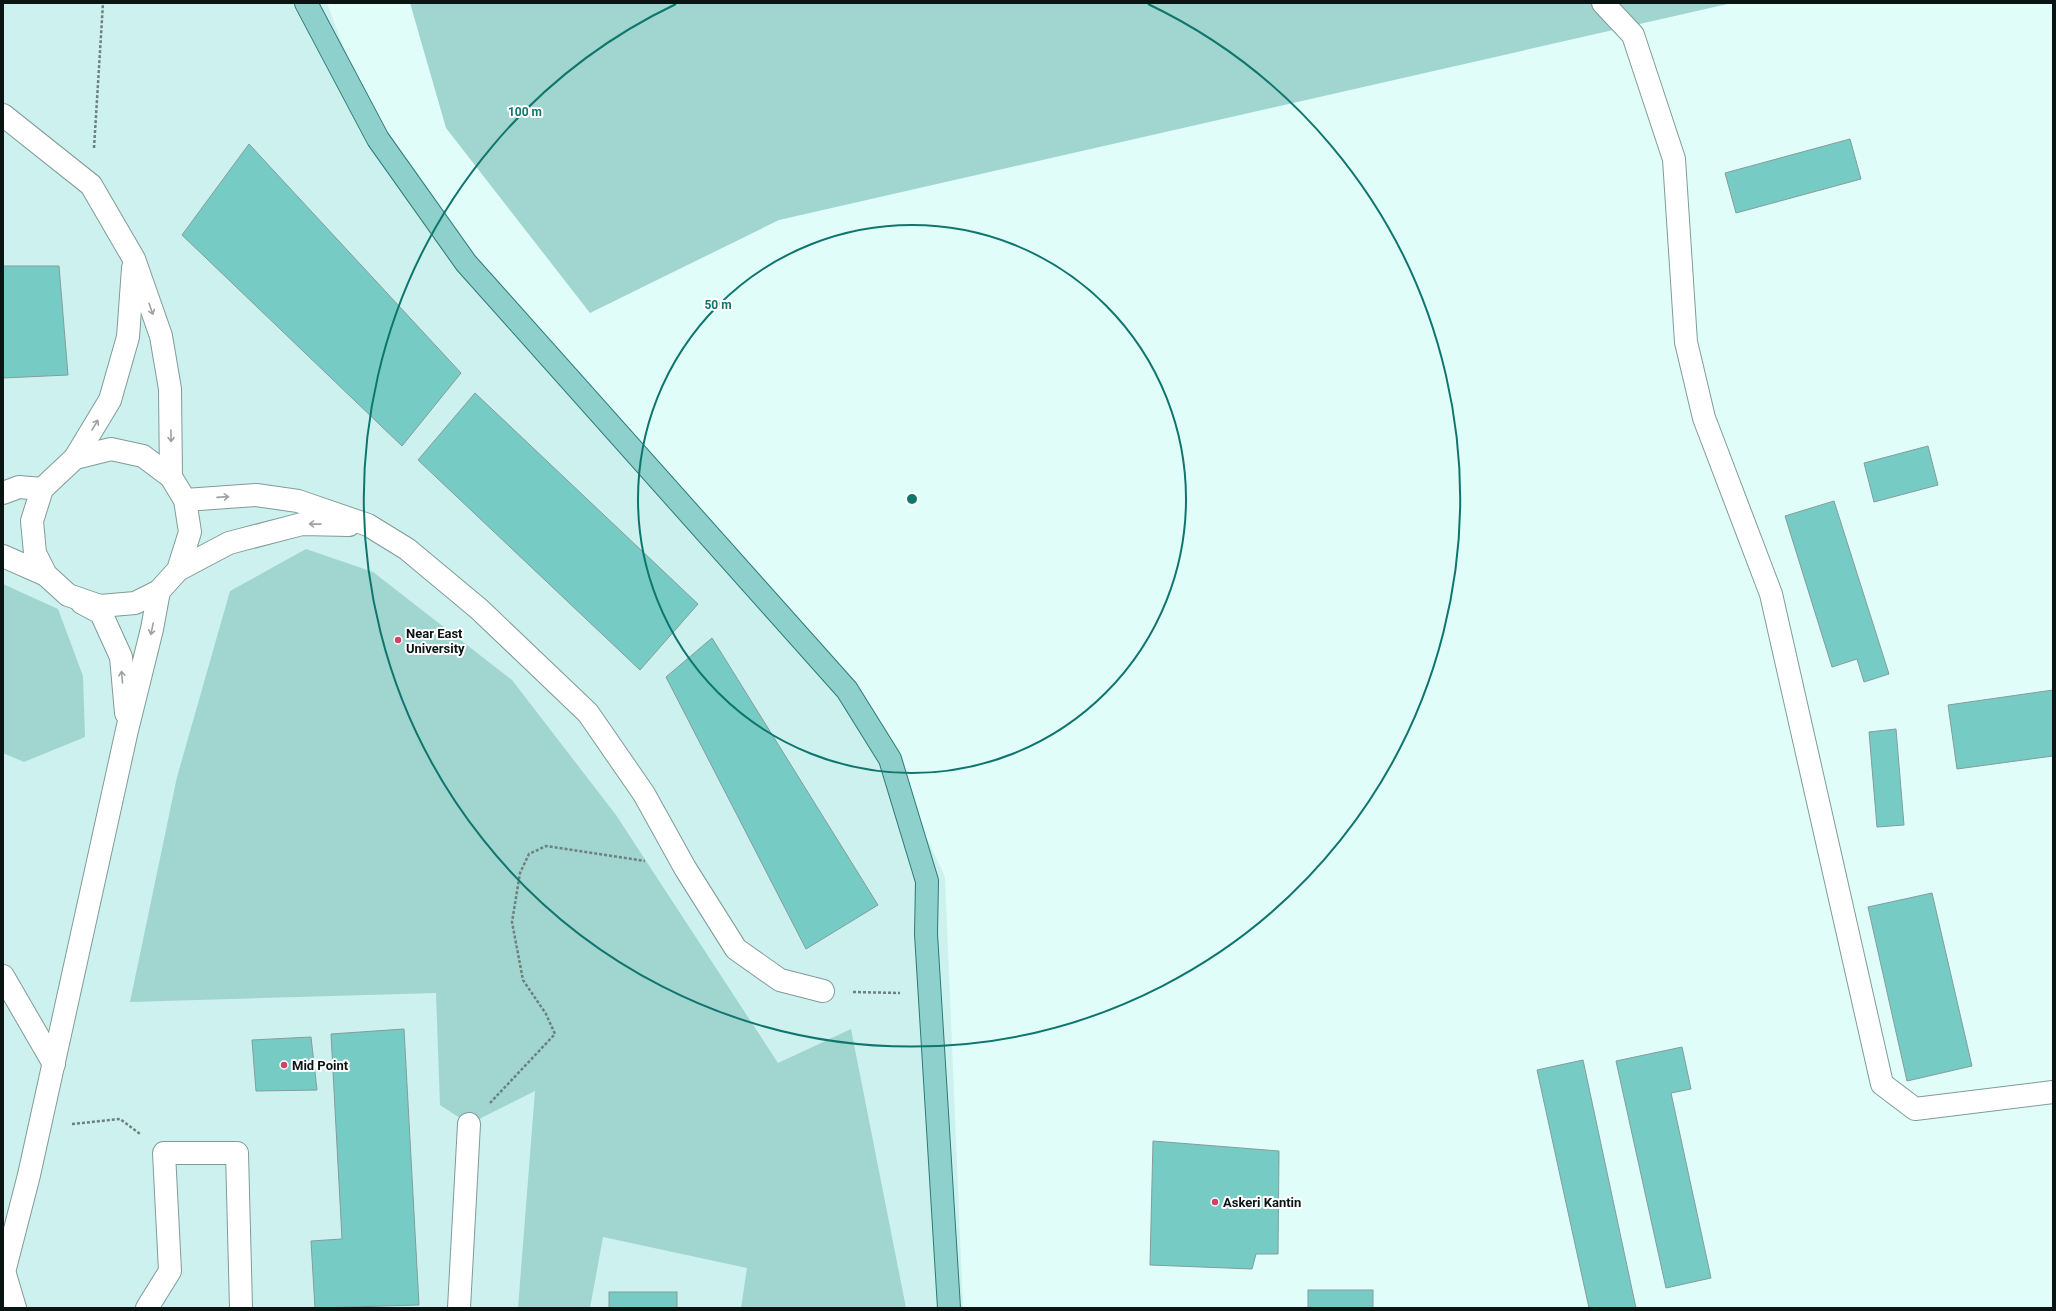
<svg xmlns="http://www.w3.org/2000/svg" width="2056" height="1311" font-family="Roboto,sans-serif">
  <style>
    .built { fill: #cdf1ef }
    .green { fill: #a1d5d0 }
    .building { fill: #76ccc5; stroke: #839d9b }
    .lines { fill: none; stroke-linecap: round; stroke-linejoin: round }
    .minor-casing { stroke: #819b98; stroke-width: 24 }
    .major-casing { stroke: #2e7a75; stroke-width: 24 }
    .path { stroke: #6e817f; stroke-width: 2.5; stroke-dasharray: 3 2; stroke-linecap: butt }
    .minor { stroke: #fff; stroke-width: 22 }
    .major { stroke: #8ed0cc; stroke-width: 22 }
    .oneway { stroke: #9da1a1 }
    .ring { fill: none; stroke: #0f766e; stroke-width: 2 }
    .poi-dot { fill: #d14266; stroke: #fff; stroke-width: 1.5 }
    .labels { text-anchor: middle; stroke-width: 4; stroke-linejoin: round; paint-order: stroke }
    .poi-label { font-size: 13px; font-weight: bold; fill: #0a1413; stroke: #fff; text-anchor: start }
    .centre { fill: #0f766e; stroke: #fff; stroke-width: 2 }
    .ring-label { font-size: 12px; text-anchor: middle; font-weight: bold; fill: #0f766e; stroke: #fff; stroke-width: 4; stroke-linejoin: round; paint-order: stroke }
  </style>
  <rect width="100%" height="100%" fill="#e1fdfa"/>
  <polygon class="built" points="3,3 327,3 378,139 890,759 945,877 963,1308 3,1308"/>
  <g class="green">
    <polygon points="410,3 1732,3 779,220 590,313 446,128"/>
    <polygon points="306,549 373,572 512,680 616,815 778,1063 851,1029 906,1308 741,1308 747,1268 603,1237 590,1308 518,1308 535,1091 469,1124 440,1105 436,993 130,1002 177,777 230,591"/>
    <polygon points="3,584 58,609 83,676 85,737 24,762 3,753"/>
  </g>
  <g class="building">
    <polygon points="1850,139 1861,179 1736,213 1725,173"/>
    <polygon points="249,144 461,373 402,446 182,235"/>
    <polygon points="3,266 59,266 68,375 3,378"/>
    <polygon points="475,393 698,604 640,670 418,460"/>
    <polygon points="1928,446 1938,485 1874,502 1864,463"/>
    <polygon points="1834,501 1889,674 1864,682 1857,659 1832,667 1785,516"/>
    <polygon points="712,638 878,905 806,949 666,677"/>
    <polygon points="2053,690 2053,756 1957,769 1948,705"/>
    <polygon points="1896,729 1904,825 1877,827 1869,732"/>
    <polygon points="1932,893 1972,1066 1907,1081 1868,907"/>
    <polygon points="404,1029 419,1305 315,1308 311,1241 342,1239 331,1034"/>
    <polygon points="311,1037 317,1090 256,1091 252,1040"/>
    <polygon points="1682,1047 1691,1089 1671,1093 1711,1278 1666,1288 1616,1061"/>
    <polygon points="1583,1060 1636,1308 1589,1308 1537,1070"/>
    <polygon points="1153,1141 1279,1151 1278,1254 1256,1254 1252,1269 1150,1265"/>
    <rect x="1308" y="1290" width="65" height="18"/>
    <rect x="609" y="1292" width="68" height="16"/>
  </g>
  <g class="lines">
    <g class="minor-casing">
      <g id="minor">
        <polyline points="1603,3 1633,35 1674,159 1686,342 1704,418 1771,594 1882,1084 1915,1109 2053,1092"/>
        <polyline points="3,115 91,185 134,259 161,336 170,389 171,477"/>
        <polyline points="75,458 110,400 128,337 133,268"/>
        <polyline points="3,493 19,487 42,489"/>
        <polyline points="185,500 256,495 298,501 368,525 407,549 479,609 588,713 644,794 685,868 736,949 780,980 823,991"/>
        <polyline points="3,556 46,575"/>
        <polyline points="178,570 190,532 185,500 171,477 143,456 111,449 75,458 42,489 32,521 35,553 46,575 68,595 100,606 135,603 159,591 178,570 229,543 302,524 349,525"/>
        <polyline points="82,603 101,613 121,657 126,713"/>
        <polyline points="3,976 54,1064"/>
        <polyline points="4,1271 15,1308"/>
        <polyline points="3,1276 29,1175 127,730 152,629 159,591"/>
        <polyline points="147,1308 170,1271 164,1153 237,1153 241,1308"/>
        <polyline points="459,1308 469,1124"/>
      </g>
    </g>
    <g class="major-casing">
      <polyline id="major" points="306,3 378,139 466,263 847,690 890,759 927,881 926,934 949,1308"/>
    </g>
    <g class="path">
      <polyline points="94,148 103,3"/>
      <polyline points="853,992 900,993"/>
      <polyline points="490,1103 555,1034 546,1014 523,980 512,922 520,873 529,854 546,846 645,861"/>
      <polyline points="72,1124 120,1119 140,1134"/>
    </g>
    <use href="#minor" class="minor"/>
    <use href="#major" class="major"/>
  </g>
  <defs><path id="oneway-shaft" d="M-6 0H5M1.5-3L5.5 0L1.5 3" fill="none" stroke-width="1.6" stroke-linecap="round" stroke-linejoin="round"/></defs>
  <g class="oneway">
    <use href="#oneway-shaft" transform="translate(151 309) rotate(71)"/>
    <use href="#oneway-shaft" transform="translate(95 425) rotate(-59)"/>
    <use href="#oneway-shaft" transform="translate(171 436) rotate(89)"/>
    <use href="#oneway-shaft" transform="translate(223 497) rotate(-4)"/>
    <use href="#oneway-shaft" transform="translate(315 524) rotate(-179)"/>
    <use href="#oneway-shaft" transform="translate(152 629) rotate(102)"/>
    <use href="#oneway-shaft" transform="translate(122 677) rotate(-95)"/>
  </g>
  <g class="ring">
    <circle cx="912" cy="499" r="274"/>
    <path d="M1148 4A548 548 0 1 1 676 4"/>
  </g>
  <g class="poi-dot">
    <circle cx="398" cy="640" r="4"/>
    <circle cx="284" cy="1065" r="4"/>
    <circle cx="1215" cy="1202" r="4"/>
  </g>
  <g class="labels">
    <g class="poi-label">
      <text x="406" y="638">Near East<tspan x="406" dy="15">University</tspan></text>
      <text x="292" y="1070">Mid Point</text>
      <text x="1223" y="1207">Askeri Kantin</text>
    </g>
  </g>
  <circle cx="912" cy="499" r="6" class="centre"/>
  <g class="ring-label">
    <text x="525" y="116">100 m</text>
    <text x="718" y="309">50 m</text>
  </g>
  <rect width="2056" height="1311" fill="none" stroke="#0a1413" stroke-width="8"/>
</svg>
